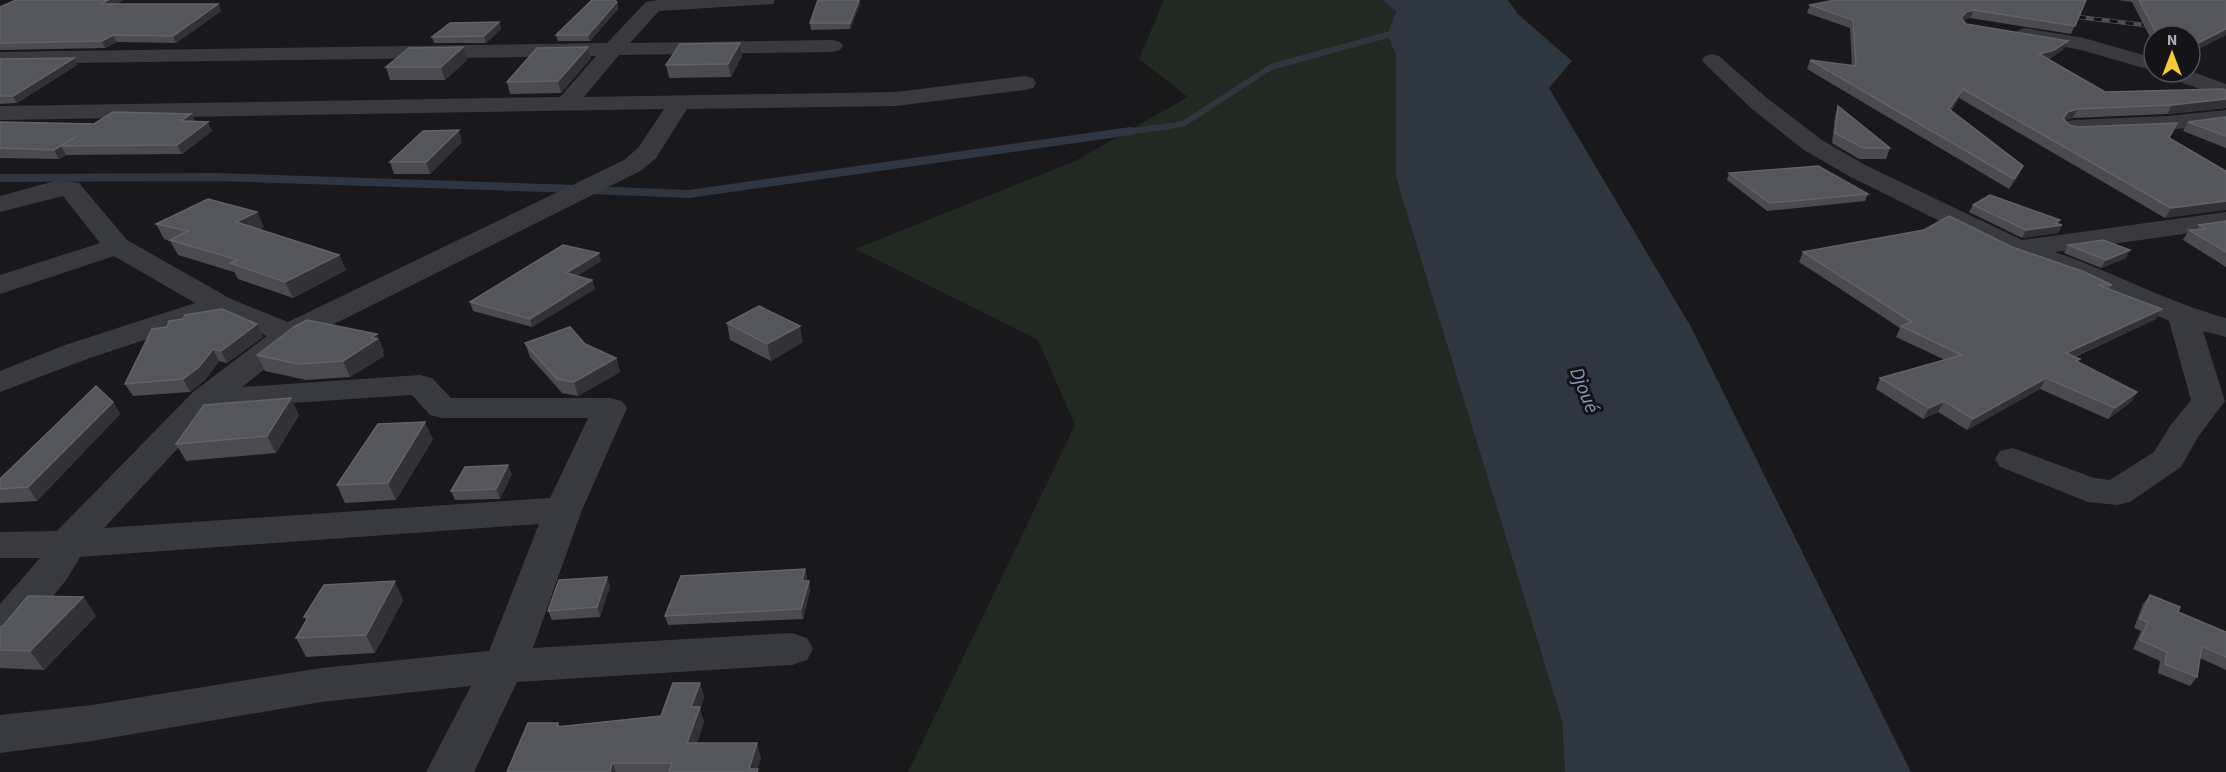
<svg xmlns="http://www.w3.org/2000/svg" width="2226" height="772" font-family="'Source Sans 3',sans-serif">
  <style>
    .green { fill: #202922 }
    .water { fill: #2e363f }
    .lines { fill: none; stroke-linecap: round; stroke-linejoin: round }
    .stream-far1 { stroke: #2e363f; stroke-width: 6 }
    .stream { stroke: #2e363f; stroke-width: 8 }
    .minor { fill: #393a40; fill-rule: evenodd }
    .rail-casing { stroke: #4c4e55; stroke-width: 4.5 }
    .rail { stroke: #141316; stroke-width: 3; stroke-dasharray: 8; stroke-linecap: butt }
    .wall { fill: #4a4a50 }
    .shaded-wall { fill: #323236 }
    .building { fill: #55555c; stroke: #62636a; stroke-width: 1.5 }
    .labels { text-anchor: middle; stroke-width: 6; stroke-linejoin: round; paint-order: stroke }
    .water-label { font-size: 20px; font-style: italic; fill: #8198b6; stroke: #141316 }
  </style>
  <rect width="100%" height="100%" fill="#19181b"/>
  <polygon class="green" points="1164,0 1382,0 1396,10 1387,35 1396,55 1396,178 1562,721 1565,772 908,772 1075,425 1038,340 855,249 1075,161 1188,97 1139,59"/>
  <polygon class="water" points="1382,0 1508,0 1518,14 1572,61 1549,88 1691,327 1911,772 1565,772 1562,721 1396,178 1396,55 1387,35 1396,11"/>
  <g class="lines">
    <polyline class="stream-far1" points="1120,133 1183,124 1271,67 1387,35 1399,35"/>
    <g class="stream">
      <polyline points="0,178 216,177 576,189"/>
      <polyline points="590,190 689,194 1131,131"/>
    </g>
    <g class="minor">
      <path d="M657,0H775L773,4L659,11L630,43L833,40L840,42L843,46L840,50L833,52L619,55L584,97L896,92L1025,76L1033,78L1036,83L1033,88L1025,90L896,106L687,109L656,158L642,170L300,341L242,387L420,375L432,378L451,398H610L622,401L627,408L582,510L533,648L792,633L807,638L813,649L807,660L792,665L517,682L474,772H426L471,686L321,702L92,741L0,753V715L92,705L321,668L489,651L539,524L80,557L67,579L15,643L0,648V604L40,558H0V532L57,531L193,392L267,336L219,315L87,359L0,392V371L65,345L195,303L114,256L0,294V275L100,243L63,196L0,212V196L59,180L79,183L127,240L231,299L288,322L624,160L638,148L664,109L0,120V106L560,97L596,56L0,64V52L607,43L646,2ZM412,395L430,415L442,418H588L550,498L104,528L215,408Z"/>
      <polygon points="2025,28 2084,38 2154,58 2154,71 2081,50 2018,38 2015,34 2018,30"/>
      <path d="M1712,54L1719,56L1768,99L1822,140L1867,166L2022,240L2226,212V228L2055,252C2113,272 2167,302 2226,318V337L2203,331L2225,401L2198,437L2181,467L2130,502L2117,505L2088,502L2000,467L1995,459L2000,451L2013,448L2094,478L2110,480L2154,452L2170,426L2191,400L2169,321L2077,279L2008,255L1849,176L1804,150L1752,109L1705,64L1702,60L1705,56Z"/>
      <polygon points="2190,71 2226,84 2226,98 2165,77 2162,72"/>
      <polygon points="2226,110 2226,124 2167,130 2073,134 2065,132 2061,127 2065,122 2073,120 2167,116"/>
    </g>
    <g class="rail-casing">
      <polyline id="rail" points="2062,15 2160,27"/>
    </g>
    <use href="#rail" class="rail"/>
  </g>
  <g class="wall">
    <polygon points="818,0 860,0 860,4 850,29 811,30 810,23"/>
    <polygon points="2086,0 2071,34 1970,18 1963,20 1966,24 2068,41 2064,49 2048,59 2105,92 2226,90 2226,108 2167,114 2073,118 2065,120 2069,125 2078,127 2169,138 2226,171 2165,218 1959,98 1951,111 2023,166 2018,176 2009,189 1807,69 1810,60 1852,66 1850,28 1807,13 1810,5"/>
    <polygon points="2118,0 2226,0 2226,35 2190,53 2190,36 2154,36 2154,45 2132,2"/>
    <polygon points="617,2 618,9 590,41 558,41 556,35"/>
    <polygon points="117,4 218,4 221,11 176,43 117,42 105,48 0,50 0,7"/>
    <polygon points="499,22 501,29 486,43 434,43 432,37"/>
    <polygon points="588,47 591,58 561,93 510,94 507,82"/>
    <polygon points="742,56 731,77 669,78 666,65"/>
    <polygon points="0,59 77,65 17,103 0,104"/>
    <polygon points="467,60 445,80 390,80 386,67"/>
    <polygon points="1838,106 1890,148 1886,159 1859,159 1832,143 1835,116"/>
    <polygon points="191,114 195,121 212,131 182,154 66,155 59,159 0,158 0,122 94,124"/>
    <polygon points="2226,117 2226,148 2183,131 2188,122"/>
    <polygon points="462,142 430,174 394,174 390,162"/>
    <polygon points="1729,173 1868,194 1865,201 1767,211 1727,180"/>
    <polygon points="1973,205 2062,225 2058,233 2022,238 1969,212"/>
    <polygon points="2226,221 2226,267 2183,240 2189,230 2197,229 2199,225"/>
    <polygon points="156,224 264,227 260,229 339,255 346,270 293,298 238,279 234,272 178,255 170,241 164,239"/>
    <polygon points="2068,245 2126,258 2101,268 2064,253"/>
    <polygon points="2012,247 2112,285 2109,289 2162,309 2156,319 2075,357 2078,362 2137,392 2131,402 2108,419 2040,389 1967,430 1938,412 1923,419 1876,389 1880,378 1945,360 1896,337 1900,328 1799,262 1803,252"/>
    <polygon points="601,261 577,276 592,280 595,289 532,327 473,311 470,302"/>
    <polygon points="727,323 803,342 771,361 730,340"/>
    <polygon points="152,329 263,337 227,363 219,361 205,380 190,392 133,396 125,384"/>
    <polygon points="525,343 585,344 616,358 620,372 578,396 562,393 530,357"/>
    <polygon points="382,351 384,356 350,377 306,380 265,371 257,355 384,351"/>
    <polygon points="113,402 120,414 37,501 0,503 0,479"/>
    <polygon points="299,415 276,453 186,461 176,444"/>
    <polygon points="433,439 396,500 345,503 337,485"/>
    <polygon points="512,474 500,499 455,500 451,491"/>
    <polygon points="805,569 807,578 807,581 809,581 810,590 803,619 668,625 665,616"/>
    <polygon points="607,577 610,586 600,617 552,620 548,611"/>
    <polygon points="2150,595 2178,612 2226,632 2226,670 2200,658 2197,677 2190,686 2158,673 2160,661 2133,649 2141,631 2134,628 2143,604"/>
    <polygon points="83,597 96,616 44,670 0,668 0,627"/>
    <polygon points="403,600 375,653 306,657 296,638 307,621 304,617"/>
    <polygon points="700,683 704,698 700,709 704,722 697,743 761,758 757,769 758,772 507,772 558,723 560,726 661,716"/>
  </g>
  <g class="shaded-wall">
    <polygon points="108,0 124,0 105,10 101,4"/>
    <polygon points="859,0 860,0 860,4 850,29 850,23"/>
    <polygon points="617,2 618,9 590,41 588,35"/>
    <polygon points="218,4 221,11 176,43 173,36"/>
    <polygon points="1974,10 1970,18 1962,20 1961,18 1966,12"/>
    <polygon points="499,22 501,29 486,43 484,36"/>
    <polygon points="2226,29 2226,35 2190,53 2190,47"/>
    <polygon points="113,35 117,42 105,48 102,41"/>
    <polygon points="2068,41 2064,49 2050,59 2036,63 2039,54"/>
    <polygon points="740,43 742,56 731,77 728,64"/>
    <polygon points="463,47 467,60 445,80 441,67"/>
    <polygon points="588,47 591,58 561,93 558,81"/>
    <polygon points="74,58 77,65 17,103 13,96"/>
    <polygon points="1963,89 1959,98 1945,118 1949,109"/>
    <polygon points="2226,99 2226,108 2167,114 2172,105"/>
    <polygon points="2077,109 2073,118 2063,121 2063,118 2068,112"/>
    <polygon points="191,114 196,123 181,121"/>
    <polygon points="208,122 212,131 182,154 177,145"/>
    <polygon points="459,130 462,142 430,174 426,162"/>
    <polygon points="77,136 61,146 66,155 59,159 54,150"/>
    <polygon points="2023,166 2018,176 2009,189 2014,179"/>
    <polygon points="2226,201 2226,210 2165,218 2171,208"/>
    <polygon points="257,212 264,227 243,237 236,222"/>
    <polygon points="2060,220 2057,226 2062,225 2058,233 2022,238 2026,230 2055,223"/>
    <polygon points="2130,250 2126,258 2101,268 2106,260"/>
    <polygon points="599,253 601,261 569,281 566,273"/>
    <polygon points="339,255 346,270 293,298 285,282"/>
    <polygon points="592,280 595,289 532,327 530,319"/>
    <polygon points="2162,309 2156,319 2060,363 2066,353"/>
    <polygon points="257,324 263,337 227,363 221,351"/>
    <polygon points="800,326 803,342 771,361 767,344"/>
    <polygon points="377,334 384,351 382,351 384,356 350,377 343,361 371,337"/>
    <polygon points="213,349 219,361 205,380 190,392 183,379"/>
    <polygon points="616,358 620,372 578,396 574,382"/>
    <polygon points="2046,378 2040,389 1967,430 1973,419"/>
    <polygon points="2137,392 2131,402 2108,419 2115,408"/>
    <polygon points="291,398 299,415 276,453 267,436"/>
    <polygon points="1944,401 1938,412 1923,419 1929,408"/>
    <polygon points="113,402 120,414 37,501 28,487"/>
    <polygon points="425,422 433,439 396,500 388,483"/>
    <polygon points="508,465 512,474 500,499 496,489"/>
    <polygon points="805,569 807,578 804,590 802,581"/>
    <polygon points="607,577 610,586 600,617 597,607"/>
    <polygon points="395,581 403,600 375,653 366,635"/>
    <polygon points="809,581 810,590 803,619 801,609"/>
    <polygon points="83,597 96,616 44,670 30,651"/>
    <polygon points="700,683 704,698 700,709 704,722 692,758 687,743 691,707"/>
    <polygon points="757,743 761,758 757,772 749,769"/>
    <polygon points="612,763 616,772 610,772"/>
  </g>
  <g class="building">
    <polygon points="16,0 108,0 101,4 218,4 173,36 113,35 102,41 0,43 0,7"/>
    <polygon points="592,0 614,0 617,2 588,35 556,35"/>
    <polygon points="818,0 859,0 850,23 810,23"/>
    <polygon points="1835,0 2086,0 2075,26 1974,10 1966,12 1961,18 1966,24 2068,41 2054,50 2039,54 2105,92 2223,89 2226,90 2226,99 2172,105 2077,109 2068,112 2063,118 2069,125 2078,127 2177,123 2169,138 2226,171 2226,201 2171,208 1963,89 1949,109 2023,166 2014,179 1810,60 1856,66 1853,20 1810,5"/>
    <polygon points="2139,0 2226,0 2226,29 2190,47 2190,36 2158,36"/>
    <polygon points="499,22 484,36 432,37 450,23"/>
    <polygon points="740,43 728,64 666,65 680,44"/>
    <polygon points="463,47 441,67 386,67 409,48"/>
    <polygon points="588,47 558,81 507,82 537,48"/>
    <polygon points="74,58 13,96 0,96 0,59"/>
    <polygon points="1838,106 1890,148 1863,148 1835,133"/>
    <polygon points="113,112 191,114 181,121 208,122 177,145 61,146 77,136 54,150 0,148 0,122 94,124"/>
    <polygon points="2226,117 2226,136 2188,122"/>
    <polygon points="459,130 426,162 390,162 423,131"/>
    <polygon points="1818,166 1868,194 1770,203 1729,173"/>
    <polygon points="1990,195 2060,220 2055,223 2062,225 2026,230 1973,205"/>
    <polygon points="208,199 257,212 236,222 339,255 285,282 230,263 238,260 170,240 188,231 156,224"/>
    <polygon points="1949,216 2012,247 2082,271 2112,285 2098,285 2162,309 2066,353 2080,359 2076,361 2137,392 2115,408 2046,378 1973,419 1944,401 1929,408 1880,378 1962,355 1901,326 1912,322 1803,252 1924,230"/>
    <polygon points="2226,221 2226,252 2189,230 2206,229 2199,225"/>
    <polygon points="2103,240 2130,250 2106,260 2068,245"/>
    <polygon points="563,245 599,253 566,273 592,280 530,319 470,302"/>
    <polygon points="759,306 800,326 767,344 727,323"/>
    <polygon points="222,309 257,324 221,351 213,349 199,367 183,379 125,384 152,329 167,327 169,321 183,319 185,315"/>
    <polygon points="307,320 377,334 371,337 377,339 343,361 298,364 257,355 294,327"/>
    <polygon points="570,327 585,344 616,358 574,382 557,379 525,343"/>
    <polygon points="96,386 113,402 28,487 0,489 0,479"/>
    <polygon points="291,398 267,436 176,444 204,405"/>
    <polygon points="425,422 388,483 337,485 378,424"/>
    <polygon points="508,465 496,489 451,491 465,467"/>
    <polygon points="805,569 802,581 809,581 801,609 665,616 681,576"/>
    <polygon points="607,577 597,607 548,611 559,580"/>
    <polygon points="395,581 366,635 296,638 309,616 304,617 324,585"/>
    <polygon points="2150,595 2180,607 2178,612 2226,632 2226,657 2202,646 2197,677 2165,664 2167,652 2140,640 2148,622 2140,619"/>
    <polygon points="28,596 83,597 30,651 0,650 0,627 3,626"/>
    <polygon points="673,683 700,683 691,707 700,707 687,743 757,743 749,769 758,769 757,772 669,772 672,763 612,763 610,772 507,772 528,723 558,723 557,727 661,716"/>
  </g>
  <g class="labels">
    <g class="water-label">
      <text transform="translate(1585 390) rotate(68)" y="7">Djoué</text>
    </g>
  </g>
  <g transform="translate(2172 54)"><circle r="28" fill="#141316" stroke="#505158" stroke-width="1.5"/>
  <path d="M0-4.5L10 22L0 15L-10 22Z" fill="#f7c934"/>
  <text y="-9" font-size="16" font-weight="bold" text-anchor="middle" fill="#aaaebb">N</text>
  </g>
</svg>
